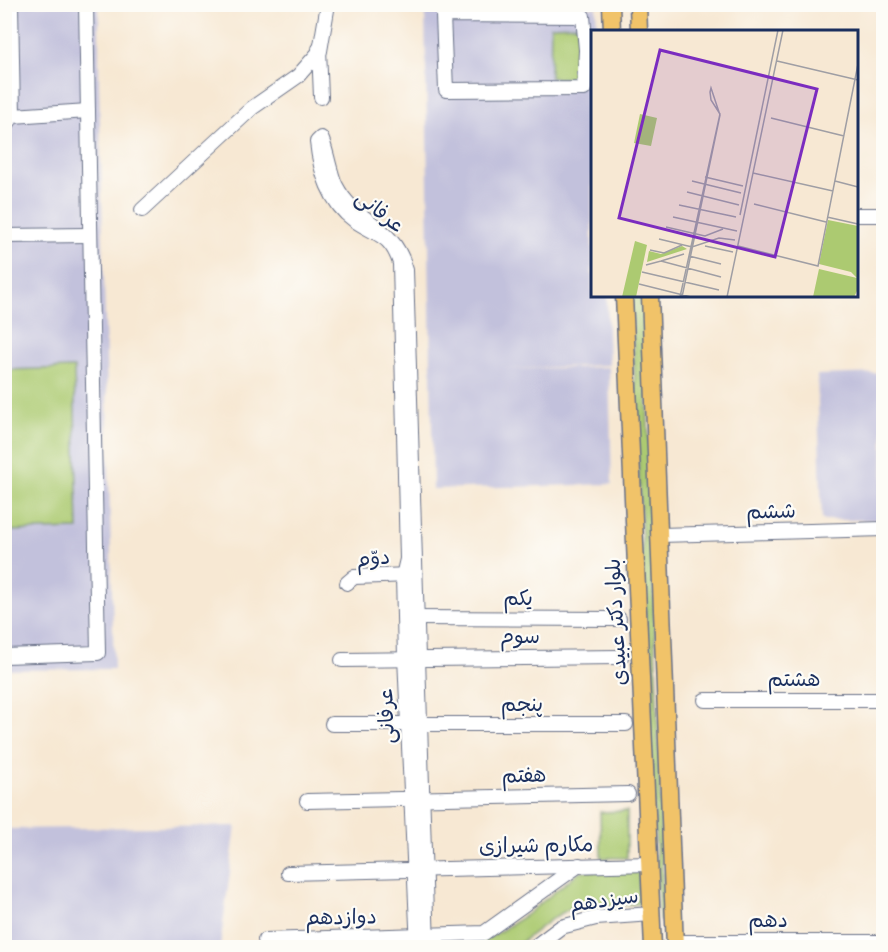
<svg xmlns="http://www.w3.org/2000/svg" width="888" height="952" font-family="'Indie Flower','Playpen Sans Arabic',sans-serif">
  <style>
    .industrial { fill: #c2c1dc }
    .green { fill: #acca71; stroke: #647c68; stroke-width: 1.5 }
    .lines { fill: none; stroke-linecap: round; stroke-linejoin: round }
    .minor-casing { stroke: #687087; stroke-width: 16 }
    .major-casing { stroke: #687087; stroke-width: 19 }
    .minor { stroke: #fff; stroke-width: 14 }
    .major { stroke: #f1c369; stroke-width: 16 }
    .labels { text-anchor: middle; stroke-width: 4.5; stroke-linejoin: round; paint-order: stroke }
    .street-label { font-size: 21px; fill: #1b2f5e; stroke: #fdfcf7 }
    .inset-road { fill: none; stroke: #9f9ea4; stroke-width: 1.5 }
    .view { fill: #7b2cbf; fill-opacity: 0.15; stroke: #7b2cbf; stroke-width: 3 }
    .inset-edge { fill: none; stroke: #1b2f5e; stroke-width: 3 }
  </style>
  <rect width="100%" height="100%" fill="#fdfcf7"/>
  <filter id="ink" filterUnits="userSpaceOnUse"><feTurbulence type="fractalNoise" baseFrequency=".0167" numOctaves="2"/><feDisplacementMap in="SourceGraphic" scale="12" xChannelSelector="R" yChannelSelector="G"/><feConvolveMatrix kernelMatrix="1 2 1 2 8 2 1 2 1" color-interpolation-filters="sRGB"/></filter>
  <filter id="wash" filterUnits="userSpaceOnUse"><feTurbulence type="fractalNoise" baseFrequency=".008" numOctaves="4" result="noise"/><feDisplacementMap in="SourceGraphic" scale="24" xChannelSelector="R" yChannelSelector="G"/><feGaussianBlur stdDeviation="1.35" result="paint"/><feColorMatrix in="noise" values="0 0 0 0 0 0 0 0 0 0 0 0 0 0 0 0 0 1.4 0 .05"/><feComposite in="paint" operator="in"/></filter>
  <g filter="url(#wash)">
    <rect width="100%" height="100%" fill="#f7e8d3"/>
    <g class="industrial">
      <polygon points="4,5 99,5 99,85 114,669 5,670"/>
      <polygon points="596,7 597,31 592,32 592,296 607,296 609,365 502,369 609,367 612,484 433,489 425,10"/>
      <polygon points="883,373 883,520 822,520 817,375"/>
      <polygon points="236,826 220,947 5,947 5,829"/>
    </g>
    <g class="green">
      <polygon points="578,25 579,78 550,78 551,26"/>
      <polygon points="631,296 644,296 664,922 659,920"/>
      <polygon points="74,368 78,529 5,531 5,370"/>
      <polygon points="627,811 627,858 601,858 600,812"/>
      <polygon points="639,869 640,904 573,907 553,918 515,947 443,948 491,937 526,915 580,871"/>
    </g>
  </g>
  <g filter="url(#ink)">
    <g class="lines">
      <g class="minor-casing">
        <g id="minor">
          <polyline points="11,4 13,116"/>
          <polygon points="443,15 583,16 586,50 584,89 446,90"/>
          <polyline points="319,49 321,97"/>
          <polyline points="4,128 13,116 88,111"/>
          <polyline points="142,210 252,108 298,76 320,51 328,4"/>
          <polyline points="856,215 884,215"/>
          <polyline points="4,236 89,235"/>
          <polyline points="660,535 884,529"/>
          <polyline points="347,583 354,577 410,575"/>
          <polyline points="409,618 619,619"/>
          <polyline points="4,656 98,653 86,4"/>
          <polyline points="342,660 621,657"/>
          <polyline points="705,700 884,700"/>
          <polyline points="332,724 626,724"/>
          <polyline points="307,801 628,794"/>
          <polyline points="288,873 650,864"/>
          <polyline points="265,940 484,933 579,865"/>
          <polyline points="675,942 884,942"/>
          <path d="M418,948L405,657L403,576L407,559L400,263C390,233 377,236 354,220C330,203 320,171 317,142L321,138C325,143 330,175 336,186C356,225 393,222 406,270L427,948"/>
          <polyline points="533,948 561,927 596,918 652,914"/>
        </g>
      </g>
      <g class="major-casing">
        <g id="major">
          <polyline points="611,4 612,32"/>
          <polyline points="638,4 639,32"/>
          <polyline points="624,296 653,948"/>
          <polyline points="650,296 675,948"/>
        </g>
      </g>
      <use href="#minor" class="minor"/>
      <use href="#major" class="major"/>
    </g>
  </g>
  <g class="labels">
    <g class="street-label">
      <text transform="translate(380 211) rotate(38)" y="7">عرفانی</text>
      <text transform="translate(771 511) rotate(-1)" y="7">ششم</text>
      <text transform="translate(373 558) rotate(-6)" y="7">دوّم</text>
      <text x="518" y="605">یکم</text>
      <text transform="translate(616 622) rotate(-93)" y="7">بلوار دکتر عبیدی</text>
      <text x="520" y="643">سوم</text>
      <text x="794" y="686">هشتم</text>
      <text x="522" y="711">پنجم</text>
      <text transform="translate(386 716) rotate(-92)" y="7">عرفانی</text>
      <text transform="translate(524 775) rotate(-1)" y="7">هفتم</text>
      <text transform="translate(536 845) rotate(-1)" y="7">مکارم شیرازی</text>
      <text transform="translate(604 900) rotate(-8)" y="7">سیزدهم</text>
      <text transform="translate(341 917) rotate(-1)" y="7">دوازدهم</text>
      <text x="768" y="927">دهم</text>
    </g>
  </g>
  <g transform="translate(591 30)">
    <rect width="267" height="267" fill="#f7e8d3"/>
    <path d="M49,84L66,88L60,116L43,113ZM237,190L267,196V259L263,267H222L228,239L266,248L260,242L228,234ZM44,211L56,215L45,267H31ZM91,216L96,219L56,232L58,221L70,224Z" fill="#acca71"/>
    <path class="inset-road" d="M186,31L267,50M180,88L253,106M162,143L242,161M114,147L152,156M101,151L150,163M244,151L267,157M96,162L148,175M163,174L235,192M88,175L145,187M149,185L187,0M82,187L146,201M236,187L267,194M75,197L114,206L132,199M68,209L101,217L128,208L144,210M114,216L142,222M147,216L227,236L267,34M59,220L73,223L91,215M98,226L130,234M70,231L93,224M55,235L70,231L130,247M51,242L128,260M48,254L100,267M89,267L129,84L120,70L119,62L120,58L129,85L91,267M136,267L192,0"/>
    <path class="view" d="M69,20L226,59L184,227L28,188Z"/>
    <rect width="267" height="267" class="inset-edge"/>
  </g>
  <rect width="888" height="952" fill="none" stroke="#fdfcf7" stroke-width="24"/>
</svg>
